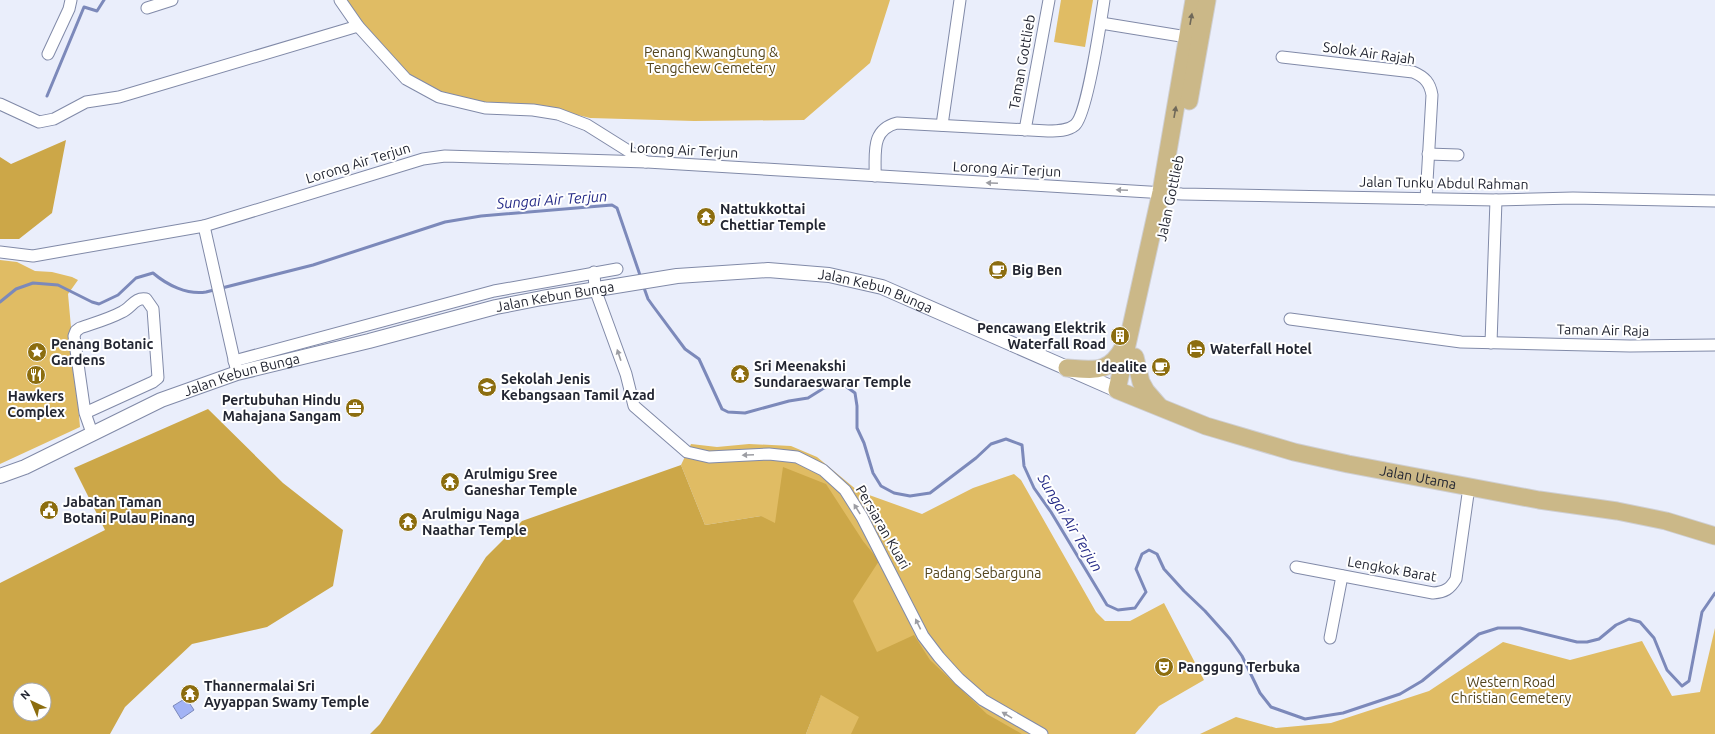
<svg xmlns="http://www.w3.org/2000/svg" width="1715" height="734" font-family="Ubuntu,sans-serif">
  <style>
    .green { fill: #e0bc64 }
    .forest { fill: #cca748; fill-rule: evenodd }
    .water { fill: #a2b3f5; stroke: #7c89ba }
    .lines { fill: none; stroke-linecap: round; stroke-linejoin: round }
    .stream { stroke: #7c89ba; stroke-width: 3 }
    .minor-casing { stroke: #818aa8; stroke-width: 13 }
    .tertiary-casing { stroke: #818aa8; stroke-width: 16 }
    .primary-casing { stroke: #cfcfd2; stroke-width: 19 }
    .minor { stroke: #fff; stroke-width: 11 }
    .tertiary { stroke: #fff; stroke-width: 14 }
    .primary { stroke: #cbb888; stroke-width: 17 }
    .oneway { fill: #6f6859 }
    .oneway2 { fill: #9c9da3 }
    .labels { text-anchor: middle; stroke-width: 4; stroke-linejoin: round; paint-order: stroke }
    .park-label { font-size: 14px; fill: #53441c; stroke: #fff }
    .street-label { font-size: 14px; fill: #232632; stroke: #fff }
    .poi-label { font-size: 14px; font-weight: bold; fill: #232632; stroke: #fff; text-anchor: start }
    .water-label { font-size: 15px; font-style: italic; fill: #252b87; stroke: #fff }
  </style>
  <rect width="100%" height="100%" fill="#eaeefb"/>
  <g class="green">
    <polygon points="342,0 890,0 870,63 804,120 694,121 590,118 549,108 456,100 410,85"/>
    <polygon points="1061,0 1093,0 1085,47 1054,42"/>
    <polygon points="0,260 17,262 35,271 52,272 72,277 78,280 68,294 80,427 0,464"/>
    <polygon points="691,444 717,447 749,444 791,446 817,457 858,491 922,514 973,488 1014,474 1021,480 1096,612 1105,621 1130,621 1164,603 1204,680 1159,706 1135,734 806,734 829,673 761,516 705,525 681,465"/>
    <polygon points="1715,628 1715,734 1200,734 1236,717 1276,728 1331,723 1429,691 1503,642 1570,660 1642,641 1672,696 1700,692"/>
  </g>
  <g class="forest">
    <polygon points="66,140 52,213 19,239 0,239 0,157 11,164"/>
    <path d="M208,409L283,483L343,530L333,586L267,627L192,644L125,707L110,734H0V583L105,530L74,468ZM20,690H44V714H20Z"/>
    <polygon points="681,465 705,525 761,516 775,523 783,467 826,484 863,541 879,561 853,601 877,652 914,635 930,660 987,714 1022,734 851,734 859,717 821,695 806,734 370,734 380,724 486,557 522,521"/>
  </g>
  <polygon class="water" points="186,698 194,710 181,719 173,706"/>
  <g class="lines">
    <g class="stream">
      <polyline points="47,96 84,7 97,11 104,0"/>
      <polyline points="643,285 648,299 653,306 685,349 699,359 722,409 728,412 745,413 789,401 808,398 824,388 840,382 855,393 857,406 857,428 864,443 873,473 881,486 894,493 910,496 930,493 976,458 991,444 1006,439 1022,445 1024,466 1034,488 1051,512 1107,605 1118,610 1135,608 1146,592 1136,569 1142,554 1149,550 1157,554 1164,569 1184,591 1205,611 1230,639 1242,656 1260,693 1271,707 1305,719 1343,713 1400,694 1422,681 1479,634 1498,628 1520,628 1577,642 1587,642 1599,639 1616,625 1629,619 1640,622 1654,638 1667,670 1682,686 1689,681 1702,612 1715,593"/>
      <path d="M0,302L16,289L33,283L58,285L92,302L99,304L118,295L136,278L153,273C167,285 187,295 206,292L313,265L445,222L481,216L612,205L617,208L641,278"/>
    </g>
    <g class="minor-casing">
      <g id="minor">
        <polyline points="340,0 358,26 406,79 439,97 485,108 533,110 558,114 587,125 646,162"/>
        <polyline points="147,8 172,0"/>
        <polyline points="1101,23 1193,38"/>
        <polyline points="48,54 69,9 71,0"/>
        <path d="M1282,57L1413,72C1425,77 1430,83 1432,95L1426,199"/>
        <polyline points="0,104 39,122 54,119 86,102 119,97 358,26"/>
        <polyline points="942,125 960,0"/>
        <polyline points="1025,130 1049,0"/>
        <polyline points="1428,154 1458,155"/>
        <path d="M875,176C876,154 870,130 897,123L1048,131C1057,131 1068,131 1075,125C1087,115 1101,20 1104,0"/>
        <polyline points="204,226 236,368"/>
        <polyline points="0,252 33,256 204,226 423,159 445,156 647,162 1182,194 1496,200 1573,198 1715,201"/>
        <polyline points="594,272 595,289 626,374 634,406 687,452 709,457 769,454 797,457 823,470 845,490 862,517 923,636 939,657 959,679 983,700 1042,734"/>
        <polyline points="1290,319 1461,342 1630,346 1715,345"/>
        <polyline points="1491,343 1496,200"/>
        <polyline points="234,361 494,291 617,269"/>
        <path d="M85,413L74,336L76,331L80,328C94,323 109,319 122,312C131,308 135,297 146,299L153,309L158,378L153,382L85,413L92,433"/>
        <path d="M1296,567L1433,593C1445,592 1450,589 1456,579L1469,487"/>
        <polyline points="1330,638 1342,576"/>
      </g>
    </g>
    <g class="tertiary-casing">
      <g id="tertiary">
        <path id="s1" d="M0,476L25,467L161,400L237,373L369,341L496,307L542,298L677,276L768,270L829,275L882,287L1117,390"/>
      </g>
    </g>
    <g class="primary-casing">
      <g id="primary">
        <path id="s2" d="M1194,0L1161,192L1117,390L1206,426L1294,452L1348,464L1539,500L1617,511L1666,521L1715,536"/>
        <polyline points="1189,101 1207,0"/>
        <polyline points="1135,357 1141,382 1146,391 1159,406"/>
        <path d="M1067,368C1095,370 1109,374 1124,346"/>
      </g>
    </g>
    <use href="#minor" class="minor"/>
    <use href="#tertiary" class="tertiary"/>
    <use href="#primary" class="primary"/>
  </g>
  <defs><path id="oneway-solid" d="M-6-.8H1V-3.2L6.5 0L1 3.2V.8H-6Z"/></defs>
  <g class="oneway">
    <use href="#oneway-solid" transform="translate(1191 19) rotate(-80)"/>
    <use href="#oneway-solid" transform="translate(1175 112) rotate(-80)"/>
  </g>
  <g class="oneway2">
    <use href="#oneway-solid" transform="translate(992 183) rotate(-177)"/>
    <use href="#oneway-solid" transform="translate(1122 190) rotate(-177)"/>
    <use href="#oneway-solid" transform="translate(619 355) rotate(-109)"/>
    <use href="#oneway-solid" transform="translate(748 455) rotate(177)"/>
    <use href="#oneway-solid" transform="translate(857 509) rotate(-122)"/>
    <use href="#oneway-solid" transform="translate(918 624) rotate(-116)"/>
    <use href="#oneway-solid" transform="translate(1007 715) rotate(-149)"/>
  </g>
  <defs>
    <g id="temple-disc" transform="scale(1)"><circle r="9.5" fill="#8c6d0f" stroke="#fff"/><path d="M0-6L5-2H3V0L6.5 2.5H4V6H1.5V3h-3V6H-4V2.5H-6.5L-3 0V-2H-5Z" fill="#fff"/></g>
    <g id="cafe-disc" transform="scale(1)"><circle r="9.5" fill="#8c6d0f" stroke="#fff"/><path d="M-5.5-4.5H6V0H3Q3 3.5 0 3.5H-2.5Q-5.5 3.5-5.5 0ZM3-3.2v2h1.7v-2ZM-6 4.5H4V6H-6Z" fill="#fff"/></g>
    <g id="building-disc" transform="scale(1)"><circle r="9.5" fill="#8c6d0f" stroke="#fff"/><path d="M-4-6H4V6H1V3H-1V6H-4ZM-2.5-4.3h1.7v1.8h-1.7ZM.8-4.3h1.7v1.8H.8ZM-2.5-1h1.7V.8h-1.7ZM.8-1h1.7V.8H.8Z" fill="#fff"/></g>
    <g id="hotel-disc" transform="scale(1)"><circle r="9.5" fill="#8c6d0f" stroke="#fff"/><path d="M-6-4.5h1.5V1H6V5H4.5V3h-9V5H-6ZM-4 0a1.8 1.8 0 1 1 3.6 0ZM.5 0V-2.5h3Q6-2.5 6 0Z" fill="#fff"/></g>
    <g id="sight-disc" transform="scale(1)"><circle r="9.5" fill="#8c6d0f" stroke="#fff"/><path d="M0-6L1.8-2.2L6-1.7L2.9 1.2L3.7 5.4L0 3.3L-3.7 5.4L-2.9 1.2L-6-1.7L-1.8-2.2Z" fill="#fff"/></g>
    <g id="restaurant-disc" transform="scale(1)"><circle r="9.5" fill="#8c6d0f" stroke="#fff"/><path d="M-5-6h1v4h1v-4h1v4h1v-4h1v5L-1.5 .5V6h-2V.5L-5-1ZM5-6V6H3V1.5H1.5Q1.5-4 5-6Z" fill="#fff"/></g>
    <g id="school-disc" transform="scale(1)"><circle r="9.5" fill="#8c6d0f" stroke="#fff"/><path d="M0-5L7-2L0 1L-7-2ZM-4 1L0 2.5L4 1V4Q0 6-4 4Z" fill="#fff"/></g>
    <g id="office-disc" transform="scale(1)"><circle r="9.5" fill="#8c6d0f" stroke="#fff"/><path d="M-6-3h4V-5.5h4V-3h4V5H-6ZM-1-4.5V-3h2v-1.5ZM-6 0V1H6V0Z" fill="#fff"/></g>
    <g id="civic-disc" transform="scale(1)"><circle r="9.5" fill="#8c6d0f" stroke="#fff"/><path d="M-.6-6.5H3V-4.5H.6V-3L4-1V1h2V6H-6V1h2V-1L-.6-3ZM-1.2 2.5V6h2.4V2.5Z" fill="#fff"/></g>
    <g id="theatre-disc" transform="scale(1)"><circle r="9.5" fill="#8c6d0f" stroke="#fff"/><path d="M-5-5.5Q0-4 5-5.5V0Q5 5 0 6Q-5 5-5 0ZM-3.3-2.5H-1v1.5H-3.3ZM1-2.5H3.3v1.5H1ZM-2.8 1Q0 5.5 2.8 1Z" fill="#fff"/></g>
  </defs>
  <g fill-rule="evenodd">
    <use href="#temple-disc" x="706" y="217"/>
    <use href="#cafe-disc" x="998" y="270"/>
    <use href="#building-disc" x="1120" y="336"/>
    <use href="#hotel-disc" x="1196" y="349"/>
    <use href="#sight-disc" x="37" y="352"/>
    <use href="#cafe-disc" x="1161" y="367"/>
    <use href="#temple-disc" x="740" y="374"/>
    <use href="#restaurant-disc" x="36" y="375"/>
    <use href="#school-disc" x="487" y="387"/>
    <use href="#office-disc" x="355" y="408"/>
    <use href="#temple-disc" x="450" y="482"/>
    <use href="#civic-disc" x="49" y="510"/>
    <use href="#temple-disc" x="408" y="522"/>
    <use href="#theatre-disc" x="1164" y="667"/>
    <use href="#temple-disc" x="190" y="694"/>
  </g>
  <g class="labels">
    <g class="park-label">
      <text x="711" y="57">Penang Kwangtung &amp;<tspan x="711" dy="16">Tengchew Cemetery</tspan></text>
      <text x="983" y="578">Padang Sebarguna</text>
      <text x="1511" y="687">Western Road<tspan x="1511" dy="16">Christian Cemetery</tspan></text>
    </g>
    <g class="street-label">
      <text transform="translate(1369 53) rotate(8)" y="5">Solok Air Rajah</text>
      <text transform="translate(1022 62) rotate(-80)" y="5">Taman Gottlieb</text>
      <text transform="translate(684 150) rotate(3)" y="5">Lorong Air Terjun</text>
      <text transform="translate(358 163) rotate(-17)" y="5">Lorong Air Terjun</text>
      <text transform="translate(1007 169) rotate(3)" y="5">Lorong Air Terjun</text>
      <text transform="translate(1444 183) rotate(1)" y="5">Jalan Tunku Abdul Rahman</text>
      <text transform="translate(1170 198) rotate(-78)" y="5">Jalan Gottlieb</text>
      <text dy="5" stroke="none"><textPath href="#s1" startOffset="911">Jalan Kebun Bunga</textPath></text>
      <text dy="5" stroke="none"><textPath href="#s1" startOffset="586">Jalan Kebun Bunga</textPath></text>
      <text transform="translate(1603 330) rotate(1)" y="5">Taman Air Raja</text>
      <text dy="5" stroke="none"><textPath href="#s1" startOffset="263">Jalan Kebun Bunga</textPath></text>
      <text dy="5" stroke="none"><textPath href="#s2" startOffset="712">Jalan Utama</textPath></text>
      <text transform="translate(883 527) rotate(60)" y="5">Persiaran Kuari</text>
      <text transform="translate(1392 569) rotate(10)" y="5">Lengkok Barat</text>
    </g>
    <g class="poi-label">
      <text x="720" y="214">Nattukkottai<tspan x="720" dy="16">Chettiar Temple</tspan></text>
      <text x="1012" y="275">Big Ben</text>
      <text x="1106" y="333" text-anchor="end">Pencawang Elektrik<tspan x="1106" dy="16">Waterfall Road</tspan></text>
      <text x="51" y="349">Penang Botanic<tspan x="51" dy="16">Gardens</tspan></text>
      <text x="1210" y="354">Waterfall Hotel</text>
      <text x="754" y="371">Sri Meenakshi<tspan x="754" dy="16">Sundaraeswarar Temple</tspan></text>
      <text x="1147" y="372" text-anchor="end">Idealite</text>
      <text x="501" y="384">Sekolah Jenis<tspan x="501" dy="16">Kebangsaan Tamil Azad</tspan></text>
      <text x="36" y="401" text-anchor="middle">Hawkers<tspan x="36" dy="16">Complex</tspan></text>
      <text x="341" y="405" text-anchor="end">Pertubuhan Hindu<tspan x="341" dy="16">Mahajana Sangam</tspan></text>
      <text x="464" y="479">Arulmigu Sree<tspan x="464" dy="16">Ganeshar Temple</tspan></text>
      <text x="63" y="507">Jabatan Taman<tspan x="63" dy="16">Botani Pulau Pinang</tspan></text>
      <text x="422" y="519">Arulmigu Naga<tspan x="422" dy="16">Naathar Temple</tspan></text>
      <text x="1178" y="672">Panggung Terbuka</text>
      <text x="204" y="691">Thannermalai Sri<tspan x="204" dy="16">Ayyappan Swamy Temple</tspan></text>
    </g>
    <g class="water-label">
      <text transform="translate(552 200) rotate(-4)" y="5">Sungai Air Terjun</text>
      <text transform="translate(1070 523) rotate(59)" y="5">Sungai Air Terjun</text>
    </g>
  </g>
  <g transform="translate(32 702) rotate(316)"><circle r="19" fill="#ffffff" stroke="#a7a8ad"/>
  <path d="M0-3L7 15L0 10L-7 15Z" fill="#8c6d0f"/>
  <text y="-6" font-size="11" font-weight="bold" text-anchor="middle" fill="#232632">N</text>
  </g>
</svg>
